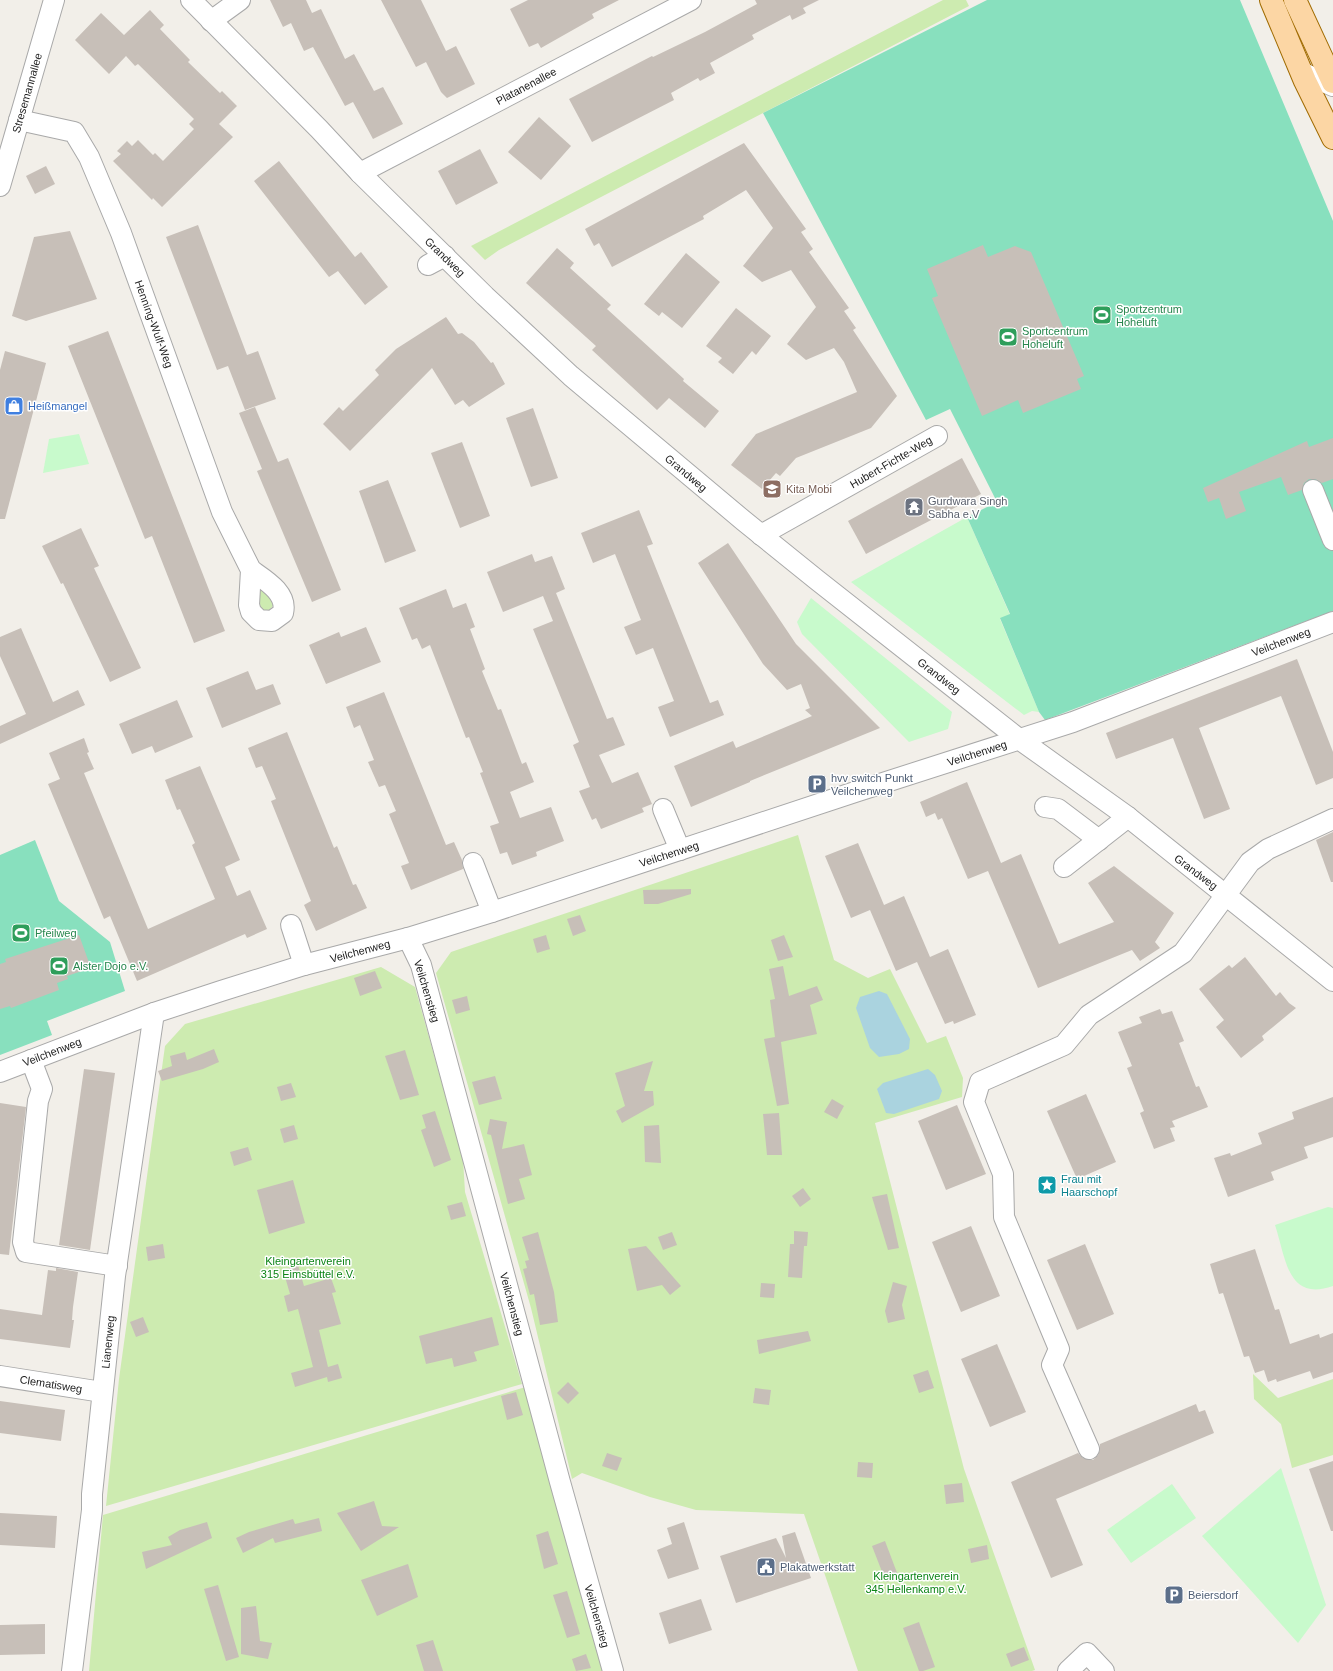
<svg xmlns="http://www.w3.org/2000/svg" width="1333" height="1671" font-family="Helvetica,sans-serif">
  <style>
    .grass { fill: #cdebb0 }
    .park { fill: #c8facc }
    .pitch { fill: #88e0be }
    .water { fill: #aad3df }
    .building { fill: #c7bfb8 }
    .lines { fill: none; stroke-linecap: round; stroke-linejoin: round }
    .minor-casing { stroke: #a9a9a9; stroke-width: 22 }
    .major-casing { stroke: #a06b00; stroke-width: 24 }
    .minor { stroke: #fff; stroke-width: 20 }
    .major { stroke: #fcd6a4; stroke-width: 22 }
    .labels { text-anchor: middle; stroke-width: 3; stroke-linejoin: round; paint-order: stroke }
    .street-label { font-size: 11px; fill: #222; stroke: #fff }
    .leisure-label { font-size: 11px; fill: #27864d; stroke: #fff; text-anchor: start }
    .shop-label { font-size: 11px; fill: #366cbe; stroke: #fff; text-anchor: start }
    .education-label { font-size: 11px; fill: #785e54; stroke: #fff; text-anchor: start }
    .worship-label { font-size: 11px; fill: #5b616d; stroke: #fff; text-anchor: start }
    .service-label { font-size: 11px; fill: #4e5e75; stroke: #fff; text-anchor: start }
    .culture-label { font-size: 11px; fill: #0d838f; stroke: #fff; text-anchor: start }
    .park-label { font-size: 11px; fill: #0c8416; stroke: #fff }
  </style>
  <rect width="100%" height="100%" fill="#f2efe9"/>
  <g class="grass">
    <polygon points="943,0 966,0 969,6 499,250 485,260 471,246"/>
    <polygon points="259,584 271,599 273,606 267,612 259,612"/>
    <polygon points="798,835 834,960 868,978 890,969 927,1043 946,1036 963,1078 962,1097 875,1123 964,1469 1035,1670 1032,1671 858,1671 804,1514 696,1510 650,1497 582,1473 572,1479 531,1308 436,973 451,952"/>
    <polygon points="381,967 415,987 463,1159 465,1192 522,1384 106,1506 119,1379 165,1046 185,1024"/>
    <polygon points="1253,1374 1278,1398 1333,1379 1333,1455 1292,1468 1281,1424 1254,1399"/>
    <polygon points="529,1386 605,1671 89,1671 103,1515"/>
  </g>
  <g class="park">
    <polygon points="79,434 89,464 43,473 49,439"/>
    <polygon points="967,517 1010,615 1000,619 1039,712 1032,711 1024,715 851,582"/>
    <polygon points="811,598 952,712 948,729 909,742 802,634 797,622"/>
    <path d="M1328,1207L1333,1208V1286C1287,1302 1286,1258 1275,1225Z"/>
    <polygon points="1281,1468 1326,1605 1298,1643 1202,1536"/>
    <polygon points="1172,1484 1196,1518 1131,1563 1107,1530"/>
  </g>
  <g class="pitch">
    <polygon points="987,0 1240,0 1333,221 1333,611 1045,720 1039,712 1000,618 1010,614 967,517 997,502 950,409 926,420 763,113"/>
    <polygon points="35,840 59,901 110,942 125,991 47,1021 52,1035 0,1055 0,855"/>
  </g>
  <g class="water">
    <polygon points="879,991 887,994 910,1039 909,1049 899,1054 879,1057 870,1048 856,1008 860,997"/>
    <polygon points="928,1069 935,1075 942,1091 939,1099 894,1114 886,1113 877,1089 883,1083"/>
  </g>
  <g class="building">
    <polygon points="270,0 306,0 312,13 321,9 345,59 354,54 374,91 383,87 403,124 373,139 353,102 345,106 313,47 304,51 291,23 283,27"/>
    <polygon points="381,0 421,0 446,51 456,46 475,84 447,98 441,92 426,62 416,67"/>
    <polygon points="528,0 619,0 592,14 594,18 541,48 538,43 529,47 510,9"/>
    <polygon points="755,0 819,0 803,8 806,13 792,20 790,15 752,35 754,39 710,63 715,73 700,81 698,78 671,93 674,100 592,142 569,99 652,56 653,57 705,32 757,4"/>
    <polygon points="150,10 164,25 160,29 190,60 188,62 220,93 222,91 237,106 219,124 233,137 162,207 153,198 152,200 113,161 121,154 117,151 127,141 132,146 138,140 153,155 155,153 163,161 194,129 189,124 194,119 138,64 135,66 126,56 109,74 75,40 101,13 124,35"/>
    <polygon points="539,117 571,146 541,180 508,152"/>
    <polygon points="744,143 806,229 801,232 813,249 809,252 849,308 844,311 856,328 853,330 897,396 871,428 796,458 780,476 776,473 762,489 731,465 756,434 857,392 844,362 834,348 806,360 787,344 816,307 791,270 762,282 743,266 773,228 746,190 703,216 704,219 612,267 599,243 594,246 585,229"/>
    <polygon points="480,149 498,183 456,205 438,171"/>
    <polygon points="279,161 355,257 361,252 388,287 365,305 338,271 329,277 254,181"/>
    <polygon points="46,166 55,184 35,194 26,176"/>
    <polygon points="198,225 247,355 258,351 276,399 245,410 228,366 217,370 166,237"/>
    <polygon points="70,231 97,299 26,321 12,316 34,237"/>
    <polygon points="983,245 988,257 1015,246 1031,252 1084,376 1077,379 1081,389 1023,413 1018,400 982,416 932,298 938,296 927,269"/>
    <polygon points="557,248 574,263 570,268 611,305 607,309 684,379 683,381 719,411 705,428 669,398 657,410 592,350 596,346 526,283"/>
    <polygon points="686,253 720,282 682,328 662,312 659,316 644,304"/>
    <polygon points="736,308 771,336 756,355 752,351 733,374 718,362 722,358 706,346"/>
    <polygon points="446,317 458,334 462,333 474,342 491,363 493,362 505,384 469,407 463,400 455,405 432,368 350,451 323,424 339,407 343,411 379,375 375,370 396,349"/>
    <polygon points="108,331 225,631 194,643 152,536 145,539 68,346"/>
    <polygon points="5,351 46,363 5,519 0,519 0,370"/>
    <polygon points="255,407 278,462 288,458 341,590 312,602 257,471 262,469 239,413"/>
    <polygon points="533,408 558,478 531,487 506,418"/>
    <polygon points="1333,438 1333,479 1322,483 1315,479 1309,479 1304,483 1302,490 1288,495 1281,477 1239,492 1246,511 1226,519 1219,498 1208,502 1203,488 1307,441 1309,447"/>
    <polygon points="462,442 490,516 460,528 431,453"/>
    <polygon points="962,458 981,494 866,554 848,521"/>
    <polygon points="388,480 416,551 385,563 359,491"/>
    <polygon points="639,510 653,544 647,546 710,703 718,700 724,715 670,737 658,707 674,701 653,648 636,655 624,627 641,620 615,554 593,563 581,533"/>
    <polygon points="81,528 99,566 94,568 141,668 110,682 63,583 61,584 42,546"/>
    <polygon points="728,543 796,644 880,728 750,781 750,782 691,807 674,766 733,741 736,748 812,716 805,710 810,708 801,684 787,690 763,664 698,563"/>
    <polygon points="532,554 535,562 552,556 565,589 556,593 607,719 613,717 625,745 599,755 612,783 638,772 652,804 642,808 644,812 601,829 596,818 592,820 579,791 590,787 573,745 579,742 533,629 553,621 543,596 503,612 487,572"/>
    <polygon points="446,589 453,608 466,603 475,627 470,629 485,669 482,671 498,710 501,709 522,764 526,762 534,782 510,792 520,818 551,807 564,841 536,852 537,856 512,865 507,852 500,854 490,826 499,823 480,773 483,772 469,737 466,738 430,645 422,649 417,638 412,640 399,608"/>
    <polygon points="366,627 381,662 326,684 309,645 339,632 341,637"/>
    <polygon points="21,628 53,702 78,690 85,705 0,744 0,726 26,714 0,656 0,637"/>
    <polygon points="1297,659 1333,752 1333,778 1316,785 1281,696 1199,728 1230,809 1204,819 1173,738 1116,759 1106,733"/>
    <polygon points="248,671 256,690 273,684 281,704 222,728 206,688"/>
    <polygon points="384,692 446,845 454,842 462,860 463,869 411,890 401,866 409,863 389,814 396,811 385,785 379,787 368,762 374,760 360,725 354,728 346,707"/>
    <polygon points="177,700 193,737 155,753 152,746 132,754 119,724"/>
    <polygon points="287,732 334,848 337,846 353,885 356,884 367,908 316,931 304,905 311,901 271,801 276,799 262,766 256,768 248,748"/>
    <polygon points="84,738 89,752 87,753 94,769 84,773 148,929 215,899 192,845 195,843 180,809 177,810 165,780 200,766 240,860 225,867 237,896 250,890 267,929 247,938 245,934 137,981 110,916 104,919 48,784 60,779 49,753"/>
    <polygon points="967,782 1001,863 1021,854 1059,944 1114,922 1088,883 1114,866 1174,913 1155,942 1160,948 1140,961 1132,950 1038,988 988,871 968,879 942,818 938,820 935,813 926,817 920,802"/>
    <polygon points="1333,832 1333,882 1331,882 1316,840"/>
    <polygon points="858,843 884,905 904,896 930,957 948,949 976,1015 954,1024 953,1021 945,1024 917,962 896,971 870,910 851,918 825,856"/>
    <polygon points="691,889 691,894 658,904 644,904 643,890"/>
    <polygon points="580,915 586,931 573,936 567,919"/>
    <polygon points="79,935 91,968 67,976 68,979 57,983 59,990 11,1008 10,1006 0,1009 0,964 6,962 5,959"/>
    <polygon points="546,935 550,949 537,953 533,939"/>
    <polygon points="784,935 793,957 778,961 771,940"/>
    <polygon points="1245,957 1276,996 1280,992 1289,1003 1296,1008 1262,1036 1264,1040 1241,1058 1216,1027 1224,1020 1199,989 1229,965 1232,968"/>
    <polygon points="783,966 789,996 817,986 823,1000 810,1005 817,1034 781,1042 789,1104 777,1106 764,1039 775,1037 770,1000 775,999 769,969"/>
    <polygon points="375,971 382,988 360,996 354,978"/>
    <polygon points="467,996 470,1010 456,1014 452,1000"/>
    <polygon points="1160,1009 1162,1014 1172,1011 1184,1041 1179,1043 1196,1087 1199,1086 1208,1107 1172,1121 1175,1127 1170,1128 1175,1141 1154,1149 1140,1113 1144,1111 1127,1068 1132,1066 1118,1032 1142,1023 1139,1017"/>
    <polygon points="214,1049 219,1062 203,1069 162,1081 158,1071 172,1066 170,1056 185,1052 187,1060"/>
    <polygon points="405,1050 419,1095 400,1100 385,1056"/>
    <polygon points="653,1061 644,1091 653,1091 654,1105 622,1123 616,1111 625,1106 615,1073"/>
    <polygon points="84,1069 115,1073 90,1250 59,1245"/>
    <polygon points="495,1076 502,1099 479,1105 472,1082"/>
    <polygon points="291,1083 296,1097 281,1101 277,1087"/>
    <polygon points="1086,1094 1116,1162 1077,1179 1047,1111"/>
    <polygon points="1333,1097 1333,1137 1304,1147 1308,1158 1271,1172 1274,1180 1228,1197 1214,1158 1230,1153 1231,1156 1262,1144 1258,1133 1294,1119 1292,1112"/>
    <polygon points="832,1099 844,1106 837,1119 824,1112"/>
    <polygon points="0,1103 26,1107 9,1255 0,1254"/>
    <polygon points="957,1105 986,1174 946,1190 918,1121"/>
    <polygon points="435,1111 451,1160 434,1167 421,1130 426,1128 422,1115"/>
    <polygon points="779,1113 782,1155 767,1155 763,1114"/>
    <polygon points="490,1119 507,1122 502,1149 524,1144 532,1175 519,1179 525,1199 508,1204 491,1135 487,1134"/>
    <polygon points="294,1125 298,1139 284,1143 280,1129"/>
    <polygon points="659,1125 661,1163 645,1162 644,1126"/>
    <polygon points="248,1147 252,1160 234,1166 230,1152"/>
    <polygon points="293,1180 305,1223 269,1234 257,1190"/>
    <polygon points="803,1188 811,1199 800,1207 792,1196"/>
    <polygon points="887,1194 899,1248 888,1250 872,1197"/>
    <polygon points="462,1202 466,1216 451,1220 447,1206"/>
    <polygon points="971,1226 1000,1296 961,1312 932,1242"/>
    <polygon points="794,1231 808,1232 807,1246 804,1246 802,1278 788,1277 790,1244 794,1244"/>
    <polygon points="538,1232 554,1292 558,1322 540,1325 534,1294 530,1295 523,1269 527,1268 525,1261 529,1260 522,1237"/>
    <polygon points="672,1232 677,1245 663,1250 658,1237"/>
    <polygon points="163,1244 165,1258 148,1261 146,1247"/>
    <polygon points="1085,1244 1114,1314 1077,1330 1047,1260"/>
    <polygon points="646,1246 681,1286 670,1295 662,1285 637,1291 628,1249"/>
    <polygon points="1255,1249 1275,1310 1279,1309 1290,1344 1319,1334 1320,1338 1333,1333 1333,1372 1313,1379 1310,1371 1277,1382 1276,1379 1268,1382 1264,1370 1255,1373 1249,1356 1244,1357 1223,1293 1219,1294 1210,1264"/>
    <polygon points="298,1265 304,1286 331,1278 336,1292 332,1293 341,1324 319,1330 328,1367 338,1364 342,1378 328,1382 327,1377 295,1387 291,1373 313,1367 298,1309 288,1312 284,1296 290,1294 283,1270"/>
    <polygon points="56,1268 78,1272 73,1307 72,1320 74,1320 70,1348 0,1339 0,1309 42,1315 48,1270 56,1271"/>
    <polygon points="893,1282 907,1286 902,1305 905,1319 888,1323 885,1311"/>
    <polygon points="761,1283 775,1284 774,1298 760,1297"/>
    <polygon points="143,1317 149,1332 136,1337 130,1322"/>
    <polygon points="492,1317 499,1345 474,1352 477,1361 454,1367 452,1358 426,1364 419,1336"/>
    <polygon points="808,1331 811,1341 759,1354 757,1340"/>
    <polygon points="997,1344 1026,1412 990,1427 961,1359"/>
    <polygon points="928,1370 934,1388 919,1393 913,1375"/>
    <polygon points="568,1382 579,1393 568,1404 557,1393"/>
    <polygon points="755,1388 771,1390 769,1405 753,1403"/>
    <polygon points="516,1392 523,1415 507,1420 501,1396"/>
    <polygon points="0,1401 65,1410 61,1441 0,1433"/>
    <polygon points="1196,1404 1199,1412 1205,1410 1214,1433 1056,1499 1083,1565 1051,1578 1011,1482 1078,1453 1083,1458 1093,1460 1098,1455 1100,1450 1100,1444"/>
    <polygon points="607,1453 622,1458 617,1471 602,1466"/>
    <polygon points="1333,1461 1333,1531 1331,1531 1309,1469"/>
    <polygon points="858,1462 873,1463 872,1478 857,1477"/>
    <polygon points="962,1483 964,1502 946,1504 944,1485"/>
    <polygon points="374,1501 382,1526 399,1527 361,1551 337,1513"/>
    <polygon points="0,1513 57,1516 55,1548 0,1545"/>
    <polygon points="319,1518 322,1531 275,1543 273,1538 243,1553 236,1538 249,1532 293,1519 295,1524"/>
    <polygon points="207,1522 212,1538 146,1569 142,1552 172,1545 168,1537 180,1530"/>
    <polygon points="684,1522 699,1569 668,1579 657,1550 672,1544 667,1528"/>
    <polygon points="548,1531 558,1564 544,1569 536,1535"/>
    <polygon points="795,1532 811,1578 736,1603 720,1556 776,1538 786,1558 782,1536"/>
    <polygon points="885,1541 899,1578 886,1582 872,1546"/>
    <polygon points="987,1545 989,1559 971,1563 968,1549"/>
    <polygon points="408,1564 418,1597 377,1616 361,1580"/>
    <polygon points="218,1585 239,1657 226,1661 204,1589"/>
    <polygon points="567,1591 580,1634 567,1638 553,1595"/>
    <polygon points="701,1599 712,1630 669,1644 659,1613"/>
    <polygon points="256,1606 260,1641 272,1643 268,1659 241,1654 241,1608"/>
    <polygon points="919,1622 935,1667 923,1671 919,1671 903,1628"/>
    <polygon points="45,1624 45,1654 0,1655 0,1625"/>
    <polygon points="433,1640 443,1671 424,1671 416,1645"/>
    <polygon points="1024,1647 1029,1660 1011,1667 1006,1654"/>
    <polygon points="586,1654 591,1668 576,1671 572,1659"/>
  </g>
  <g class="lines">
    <g class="minor-casing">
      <g id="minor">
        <polyline points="191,0 319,129 360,173 485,296 571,376 744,521 817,580 1019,739 1128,817 1333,981"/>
        <polyline points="211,21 240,0"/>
        <polyline points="1301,72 1333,86"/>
        <path d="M19,120L74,132L89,157L121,233L222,512L251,570L249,605L251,612L259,620L272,621L283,613C288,593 265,580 251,570"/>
        <polyline points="360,173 691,0"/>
        <polyline points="0,186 54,0"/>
        <polyline points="428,265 445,256"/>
        <polyline points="1313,490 1333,540"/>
        <polyline points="761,535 937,436"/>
        <polyline points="1045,807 1058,809 1099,840"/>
        <polyline points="663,809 680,850"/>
        <polyline points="473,863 492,912"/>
        <polyline points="1064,867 1128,817"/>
        <polyline points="291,925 304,965"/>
        <polyline points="408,938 421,965 560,1482 613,1671"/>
        <polyline points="31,1060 42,1089 38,1101 23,1242 26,1252 117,1266"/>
        <polyline points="0,1072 154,1013 221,991 304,965 408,938 492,912 855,792 1073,722 1333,622"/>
        <polyline points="0,1376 102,1392"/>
        <polyline points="1089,1449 1052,1365 1059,1349 1004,1217 1003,1174 974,1102 980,1082 1064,1045 1089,1015 1183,953 1250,862 1268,849 1333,819"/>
        <polyline points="72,1671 92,1510 92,1494 115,1276 154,1013"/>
        <polyline points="1068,1671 1087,1653 1104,1671"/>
      </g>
    </g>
    <g class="major-casing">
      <g id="major">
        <polyline points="1271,0 1305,81 1333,138"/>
        <polyline points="1295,0 1333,82"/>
      </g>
    </g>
    <use href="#minor" class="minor"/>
    <use href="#major" class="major"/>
  </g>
  <defs>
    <g id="stadium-square" transform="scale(1)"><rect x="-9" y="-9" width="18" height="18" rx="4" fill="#2e9e5b" stroke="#fff"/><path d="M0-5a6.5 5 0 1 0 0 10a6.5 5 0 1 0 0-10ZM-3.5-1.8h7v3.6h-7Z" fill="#fff"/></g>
    <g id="shop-square" transform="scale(1)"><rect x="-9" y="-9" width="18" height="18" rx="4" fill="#3f7fe0" stroke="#fff"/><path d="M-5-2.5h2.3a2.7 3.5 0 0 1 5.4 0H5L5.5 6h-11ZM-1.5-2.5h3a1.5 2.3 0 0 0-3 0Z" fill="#fff"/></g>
    <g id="school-square" transform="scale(1)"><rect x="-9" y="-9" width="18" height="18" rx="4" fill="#8d6e63" stroke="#fff"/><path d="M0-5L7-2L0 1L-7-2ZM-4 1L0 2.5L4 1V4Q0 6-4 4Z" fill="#fff"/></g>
    <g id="temple-square" transform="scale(1)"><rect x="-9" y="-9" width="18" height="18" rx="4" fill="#6b7280" stroke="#fff"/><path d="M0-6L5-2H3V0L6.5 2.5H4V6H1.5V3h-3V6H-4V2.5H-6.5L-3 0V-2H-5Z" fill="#fff"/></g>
    <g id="parking-square" transform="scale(1)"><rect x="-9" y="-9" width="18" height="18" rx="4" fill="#5c6f8a" stroke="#fff"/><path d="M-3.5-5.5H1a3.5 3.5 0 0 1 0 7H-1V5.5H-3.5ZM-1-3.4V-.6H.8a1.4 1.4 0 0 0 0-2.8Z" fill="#fff"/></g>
    <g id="sight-square" transform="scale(1)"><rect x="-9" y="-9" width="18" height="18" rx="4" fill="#0f9aa8" stroke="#fff"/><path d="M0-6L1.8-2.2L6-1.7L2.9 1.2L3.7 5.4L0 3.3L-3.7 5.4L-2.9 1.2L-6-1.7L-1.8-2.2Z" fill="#fff"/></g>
    <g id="civic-square" transform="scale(1)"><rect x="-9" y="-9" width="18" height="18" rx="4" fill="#5c6f8a" stroke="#fff"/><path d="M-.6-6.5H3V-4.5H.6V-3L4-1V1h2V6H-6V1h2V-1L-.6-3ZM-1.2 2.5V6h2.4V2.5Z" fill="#fff"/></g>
  </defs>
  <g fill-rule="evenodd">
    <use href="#stadium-square" x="1102" y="315"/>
    <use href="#stadium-square" x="1008" y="337"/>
    <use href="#shop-square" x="14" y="406"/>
    <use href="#school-square" x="772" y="489"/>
    <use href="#temple-square" x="914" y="507"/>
    <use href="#parking-square" x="817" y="784"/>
    <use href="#stadium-square" x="21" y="933"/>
    <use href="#stadium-square" x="59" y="966"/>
    <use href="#sight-square" x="1047" y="1185"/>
    <use href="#civic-square" x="766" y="1567"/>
    <use href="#parking-square" x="1174" y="1595"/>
  </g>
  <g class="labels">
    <g class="street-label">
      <text transform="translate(526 86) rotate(-28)" y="4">Platanenallee</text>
      <text transform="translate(27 93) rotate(-74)" y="4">Stresemannallee</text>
      <text transform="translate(445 257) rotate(44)" y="4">Grandweg</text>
      <text transform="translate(154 324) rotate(70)" y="4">Henning-Wulf-Weg</text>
      <text transform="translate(891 462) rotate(-30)" y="4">Hubert-Fichte-Weg</text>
      <text transform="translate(686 473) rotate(40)" y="4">Grandweg</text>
      <text transform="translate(1281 642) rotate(-21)" y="4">Veilchenweg</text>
      <text transform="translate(939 676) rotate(38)" y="4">Grandweg</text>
      <text transform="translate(977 753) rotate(-18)" y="4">Veilchenweg</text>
      <text transform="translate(669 854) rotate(-18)" y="4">Veilchenweg</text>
      <text transform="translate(1196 872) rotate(37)" y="4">Grandweg</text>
      <text transform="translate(360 951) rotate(-15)" y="4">Veilchenweg</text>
      <text transform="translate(427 991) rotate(73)" y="4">Veilchenstieg</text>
      <text transform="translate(52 1052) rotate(-21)" y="4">Veilchenweg</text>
      <text transform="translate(512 1304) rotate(75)" y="4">Veilchenstieg</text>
      <text transform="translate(108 1342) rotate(-84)" y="4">Lianenweg</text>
      <text transform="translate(51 1384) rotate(9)" y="4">Clematisweg</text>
      <text transform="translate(597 1616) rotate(74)" y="4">Veilchenstieg</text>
    </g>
    <g class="leisure-label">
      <text x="1116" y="313">Sportzentrum<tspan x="1116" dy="13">Hoheluft</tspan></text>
      <text x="1022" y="335">Sportcentrum<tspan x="1022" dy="13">Hoheluft</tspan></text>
      <text x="35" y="937">Pfeilweg</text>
      <text x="73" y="970">Alster Dojo e.V.</text>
    </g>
    <g class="shop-label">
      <text x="28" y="410">Heißmangel</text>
    </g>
    <g class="education-label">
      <text x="786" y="493">Kita Mobi</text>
    </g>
    <g class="worship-label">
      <text x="928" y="505">Gurdwara Singh<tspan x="928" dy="13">Sabha e.V</tspan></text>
    </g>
    <g class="service-label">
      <text x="831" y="782">hvv switch Punkt<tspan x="831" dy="13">Veilchenweg</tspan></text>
      <text x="780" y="1571">Plakatwerkstatt</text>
      <text x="1188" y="1599">Beiersdorf</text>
    </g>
    <g class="culture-label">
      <text x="1061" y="1183">Frau mit<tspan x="1061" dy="13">Haarschopf</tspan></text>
    </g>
    <g class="park-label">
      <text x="308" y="1265">Kleingartenverein<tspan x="308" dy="13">315 Eimsbüttel e.V.</tspan></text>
      <text x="916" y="1580">Kleingartenverein<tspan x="916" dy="13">345 Hellenkamp e.V.</tspan></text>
    </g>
  </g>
</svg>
